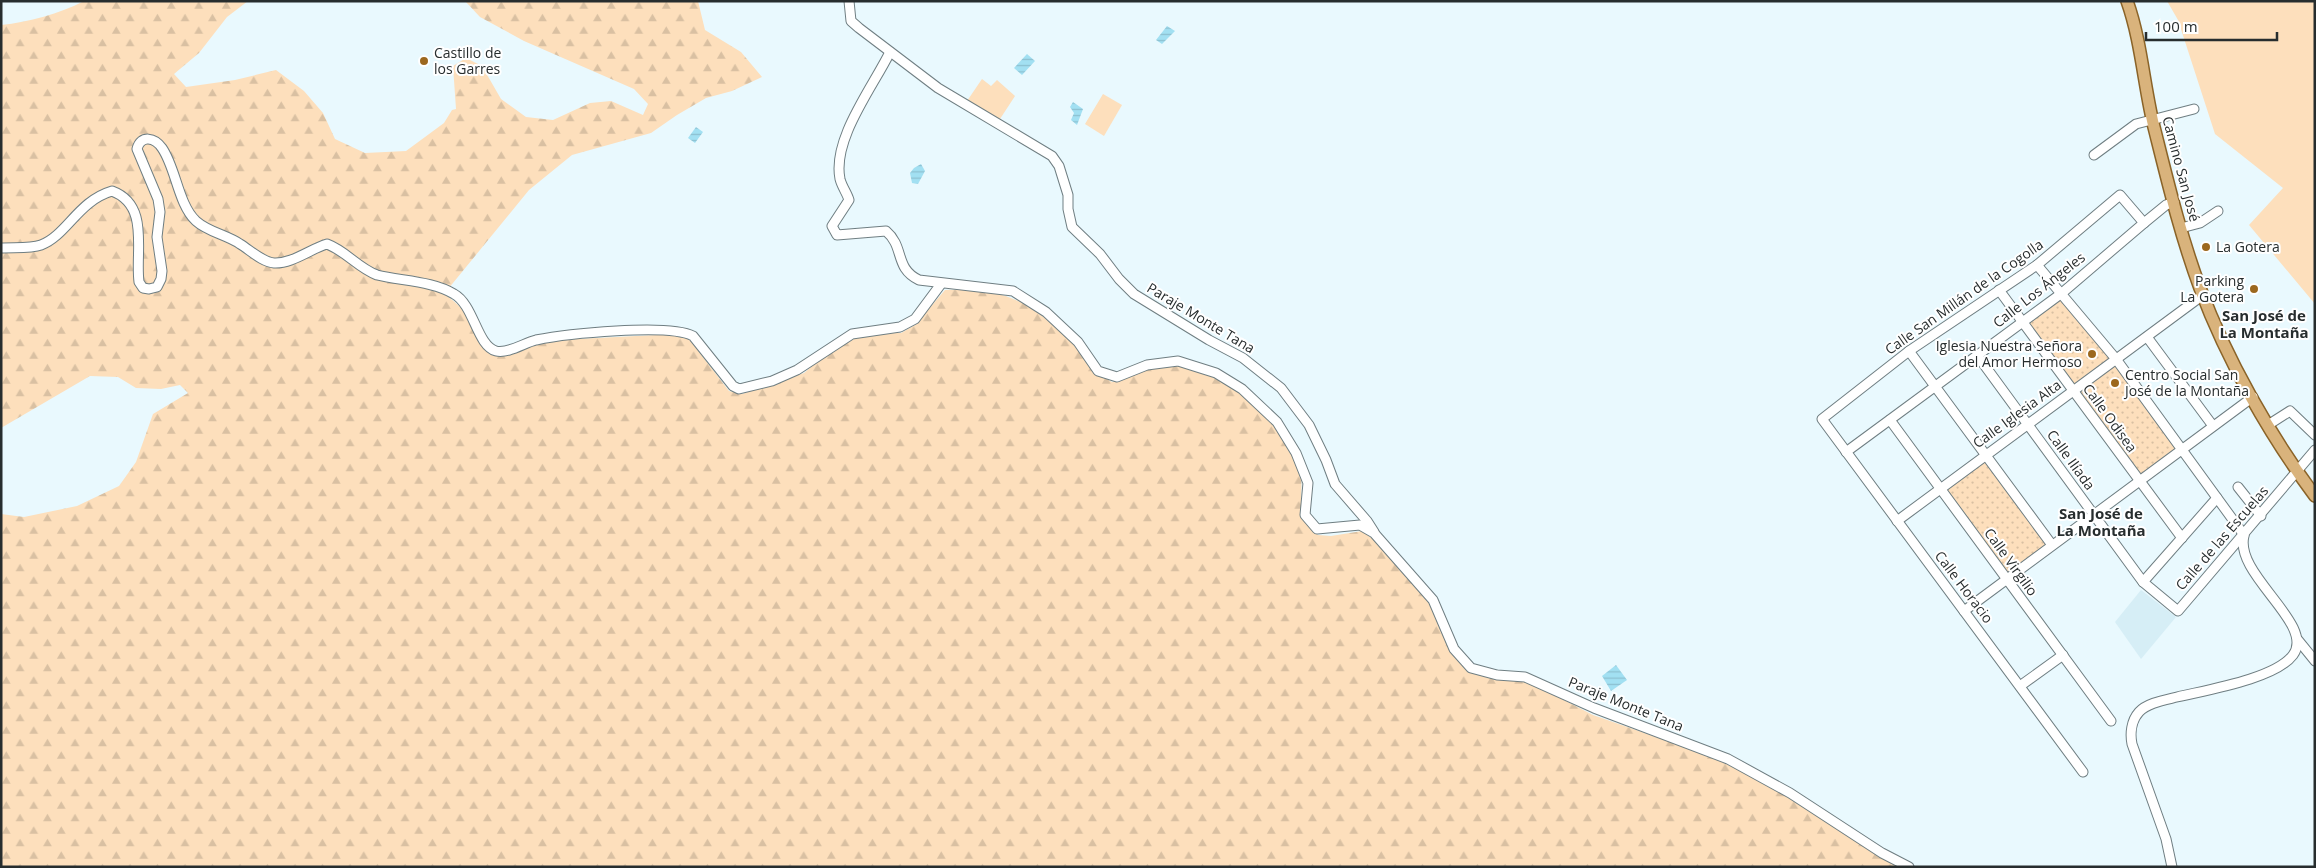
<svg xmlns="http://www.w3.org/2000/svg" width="2316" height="868" font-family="'Open Sans',sans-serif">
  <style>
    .built { fill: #d6eef6 }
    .green { fill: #fddfbc }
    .forest { fill: url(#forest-firs) }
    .park { fill: url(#park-dots) }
    .water { fill: url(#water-rules) }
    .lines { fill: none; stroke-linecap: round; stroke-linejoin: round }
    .minor-casing { stroke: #6f7e82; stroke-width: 11 }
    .major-casing { stroke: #8a6328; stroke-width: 14 }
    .minor { stroke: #fff; stroke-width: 9 }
    .major { stroke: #d9b37c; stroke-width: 11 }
    .poi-dot { fill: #9c681e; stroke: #fff; stroke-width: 2 }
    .labels { text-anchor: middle; stroke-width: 4; stroke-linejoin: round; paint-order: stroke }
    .poi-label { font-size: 14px; fill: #272d2e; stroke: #fff; text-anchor: start }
    .street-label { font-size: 14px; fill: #272d2e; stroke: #fff }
    .neighbourhood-label { font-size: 15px; font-weight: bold; fill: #272d2e; stroke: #fff }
  </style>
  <defs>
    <pattern id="forest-firs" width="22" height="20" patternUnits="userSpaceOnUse" patternTransform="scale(1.25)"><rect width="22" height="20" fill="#fddfbc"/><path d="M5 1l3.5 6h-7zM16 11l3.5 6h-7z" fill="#d9c0a2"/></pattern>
    <pattern id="park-dots" width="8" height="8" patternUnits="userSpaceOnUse" patternTransform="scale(1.25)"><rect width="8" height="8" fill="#fddfbc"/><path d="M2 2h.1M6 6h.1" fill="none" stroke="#d9c0a2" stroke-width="1.8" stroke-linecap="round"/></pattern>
    <pattern id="water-rules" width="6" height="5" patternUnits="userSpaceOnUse" patternTransform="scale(1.25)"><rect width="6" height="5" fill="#a2e0f2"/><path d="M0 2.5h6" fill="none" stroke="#8cc0d0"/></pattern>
  </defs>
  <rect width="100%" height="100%" fill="#e9f9fe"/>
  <polygon class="built" points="2141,590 2176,617 2141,659 2115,622"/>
  <g class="green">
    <polygon points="2167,1 2315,1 2315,304 2249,225 2283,188 2215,134 2178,20"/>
    <polygon points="982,79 991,86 997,80 1015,96 1000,119 967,101"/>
    <polygon points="1103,94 1122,105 1104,136 1085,124"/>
  </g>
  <path class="forest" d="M84,1H248L227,17L199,53L174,74L186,87L235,80L276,70L304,91L323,113L335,139L365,153L406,151L444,123L452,110L456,109L453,66L466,58L482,66L501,99L526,117L553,120L590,103L611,101L643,115L648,104L634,89L524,41L480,17L465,1H698L705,30L741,52L762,77L732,91L706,98L677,115L651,133L572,155L529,190L444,294C467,309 476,327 490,350L518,348L557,340L675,334L690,340L729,391L742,394L804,373L823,357L854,339L878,333H901L915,325L945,290C1005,288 1029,300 1071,342C1079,350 1085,361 1093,368C1099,374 1106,378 1112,382C1125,378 1141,368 1154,366C1189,359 1239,388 1264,411C1272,418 1295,454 1299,465C1305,483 1297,504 1306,521C1308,526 1315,531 1318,535L1331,536L1362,531L1377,542L1426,595L1451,651L1476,673L1486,677L1531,683L1593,715L1725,761L1773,786L1901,867H1V514L24,517L77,506L119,486L136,462L153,414L188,393L180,385L161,389L136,388L118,377L90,376L1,428V25C29,22 59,14 84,1Z"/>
  <g class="park">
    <polygon points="2062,293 2181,449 2139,480 2022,322"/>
    <polygon points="1986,455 2052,545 2007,579 1940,488"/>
  </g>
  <g class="water">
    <polygon points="1167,26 1175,31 1162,44 1156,40"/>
    <polygon points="1027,54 1035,61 1022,75 1014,68"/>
    <polygon points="1073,102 1083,109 1077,125 1071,120 1074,113 1070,107"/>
    <polygon points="696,127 703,132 695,143 688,138"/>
    <polygon points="921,164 925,171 918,184 912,183 910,173 914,168"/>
    <polygon points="1616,665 1627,680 1611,691 1602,676"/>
  </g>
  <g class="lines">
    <g class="minor-casing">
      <g id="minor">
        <polyline points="849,1 851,21 859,28 938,88 1052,156 1059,166 1068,195 1068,209 1072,227 1100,254 1119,279 1134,294 1209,340 1243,358 1281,388 1309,425 1326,460 1335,484 1367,521 1374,532"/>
        <path d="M890,52C873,87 832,139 840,179C842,187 847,193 849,200L832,226L837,235L886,231C905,247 894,268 919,280L1013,291L1046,312L1078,342L1098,371L1117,377L1147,365L1178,361L1216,373L1242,389L1277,422L1296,453L1308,483L1305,515L1317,529L1360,525L1374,533L1433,600L1454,649L1471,668L1497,675L1525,677L1594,708L1728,759L1790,793L1882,853L1909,867"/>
        <polyline points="2094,155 2136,124 2194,109"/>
        <polyline points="2181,228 2200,223 2218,211"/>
        <path d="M1,248C13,247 30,249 41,245C67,235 78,201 112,191C150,205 135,251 139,282L143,288L149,289L157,287L161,279L162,271L157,237L160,212L158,199L137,149C141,134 155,138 162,148C176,168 178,204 196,221C208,232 227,235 240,244C250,250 262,262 274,263C292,264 310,249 327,244C346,251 358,268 377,275C401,281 433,281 454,294C474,305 477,346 496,351C508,354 524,343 536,340C565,334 669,323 693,336L733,386L739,389L772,381L797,370L852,334L900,327L915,319L941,284"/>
        <polyline points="2037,265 2116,359 2244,535"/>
        <polyline points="1999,290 2182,538"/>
        <polyline points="2147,337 2213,426"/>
        <polyline points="1909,351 2052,545"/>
        <polyline points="1977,355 2143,582 2178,611 2315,450"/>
        <polyline points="1890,420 2111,721"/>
        <polyline points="2268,425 2290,411 2315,435"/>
        <polyline points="1846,452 2062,293 2144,223 2166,205 2174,202"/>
        <polyline points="2238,487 2261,516"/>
        <polyline points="1897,521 2203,295"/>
        <polyline points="2143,582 2217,498"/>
        <polyline points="1964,611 2253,397"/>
        <polyline points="2298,640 2315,661"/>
        <polyline points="2020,686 2063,655"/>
        <polyline points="2083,772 1822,419 1909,351 2037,265 2120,195 2144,223"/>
        <path d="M2172,867L2166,839L2132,744C2130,734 2131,721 2139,712C2147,703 2165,700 2177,697C2206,690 2275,679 2293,655C2316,624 2234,575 2244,536"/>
      </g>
    </g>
    <g class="major-casing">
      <path id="major" d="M2127,1C2142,43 2144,89 2155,131C2168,183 2181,237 2200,288C2227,360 2269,434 2315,496"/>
    </g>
    <use href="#minor" class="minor"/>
    <use href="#major" class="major"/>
  </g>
  <g class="poi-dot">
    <circle cx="424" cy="61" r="5"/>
    <circle cx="2206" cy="247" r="5"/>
    <circle cx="2254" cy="289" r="5"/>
    <circle cx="2092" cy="354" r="5"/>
    <circle cx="2115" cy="383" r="5"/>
  </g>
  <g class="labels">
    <g class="poi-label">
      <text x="434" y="58">Castillo de<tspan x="434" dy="16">los Garres</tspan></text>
      <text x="2216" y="252">La Gotera</text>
      <text x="2244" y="286" text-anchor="end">Parking<tspan x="2244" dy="16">La Gotera</tspan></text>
      <text x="2082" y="351" text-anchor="end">Iglesia Nuestra Señora<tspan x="2082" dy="16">del Amor Hermoso</tspan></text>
      <text x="2125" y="380">Centro Social San<tspan x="2125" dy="16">José de la Montaña</tspan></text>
    </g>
    <g class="street-label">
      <text transform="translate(2181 169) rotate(75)" y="5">Camino San José</text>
      <text transform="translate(2039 290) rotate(-38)" y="5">Calle Los Ángeles</text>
      <text transform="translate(1964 297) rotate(-35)" y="5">Calle San Millán de la Cogolla</text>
      <text transform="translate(1201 318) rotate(31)" y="5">Paraje Monte Tana</text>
      <text transform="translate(2017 414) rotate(-36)" y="5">Calle Iglesia Alta</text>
      <text transform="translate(2110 418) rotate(54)" y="5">Calle Odisea</text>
      <text transform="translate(2071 460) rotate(54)" y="5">Calle Ilíada</text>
      <text transform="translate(2222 538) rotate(-49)" y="5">Calle de las Escuelas</text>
      <text transform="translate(2011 562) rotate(54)" y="5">Calle Virgilio</text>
      <text transform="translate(1964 587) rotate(53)" y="5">Calle Horacio</text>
      <text transform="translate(1626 704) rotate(22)" y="5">Paraje Monte Tana</text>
    </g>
    <g class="neighbourhood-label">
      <text x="2264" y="321">San José de<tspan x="2264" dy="17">La Montaña</tspan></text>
      <text x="2101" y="519">San José de<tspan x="2101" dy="17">La Montaña</tspan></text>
    </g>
  </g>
  <rect width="2316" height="868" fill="none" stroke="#272d2e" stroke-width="5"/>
  <path d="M2146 32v8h131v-8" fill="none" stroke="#272d2e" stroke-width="2.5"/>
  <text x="2154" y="32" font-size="15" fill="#272d2e" stroke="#ffffff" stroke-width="4" paint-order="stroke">100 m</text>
</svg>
